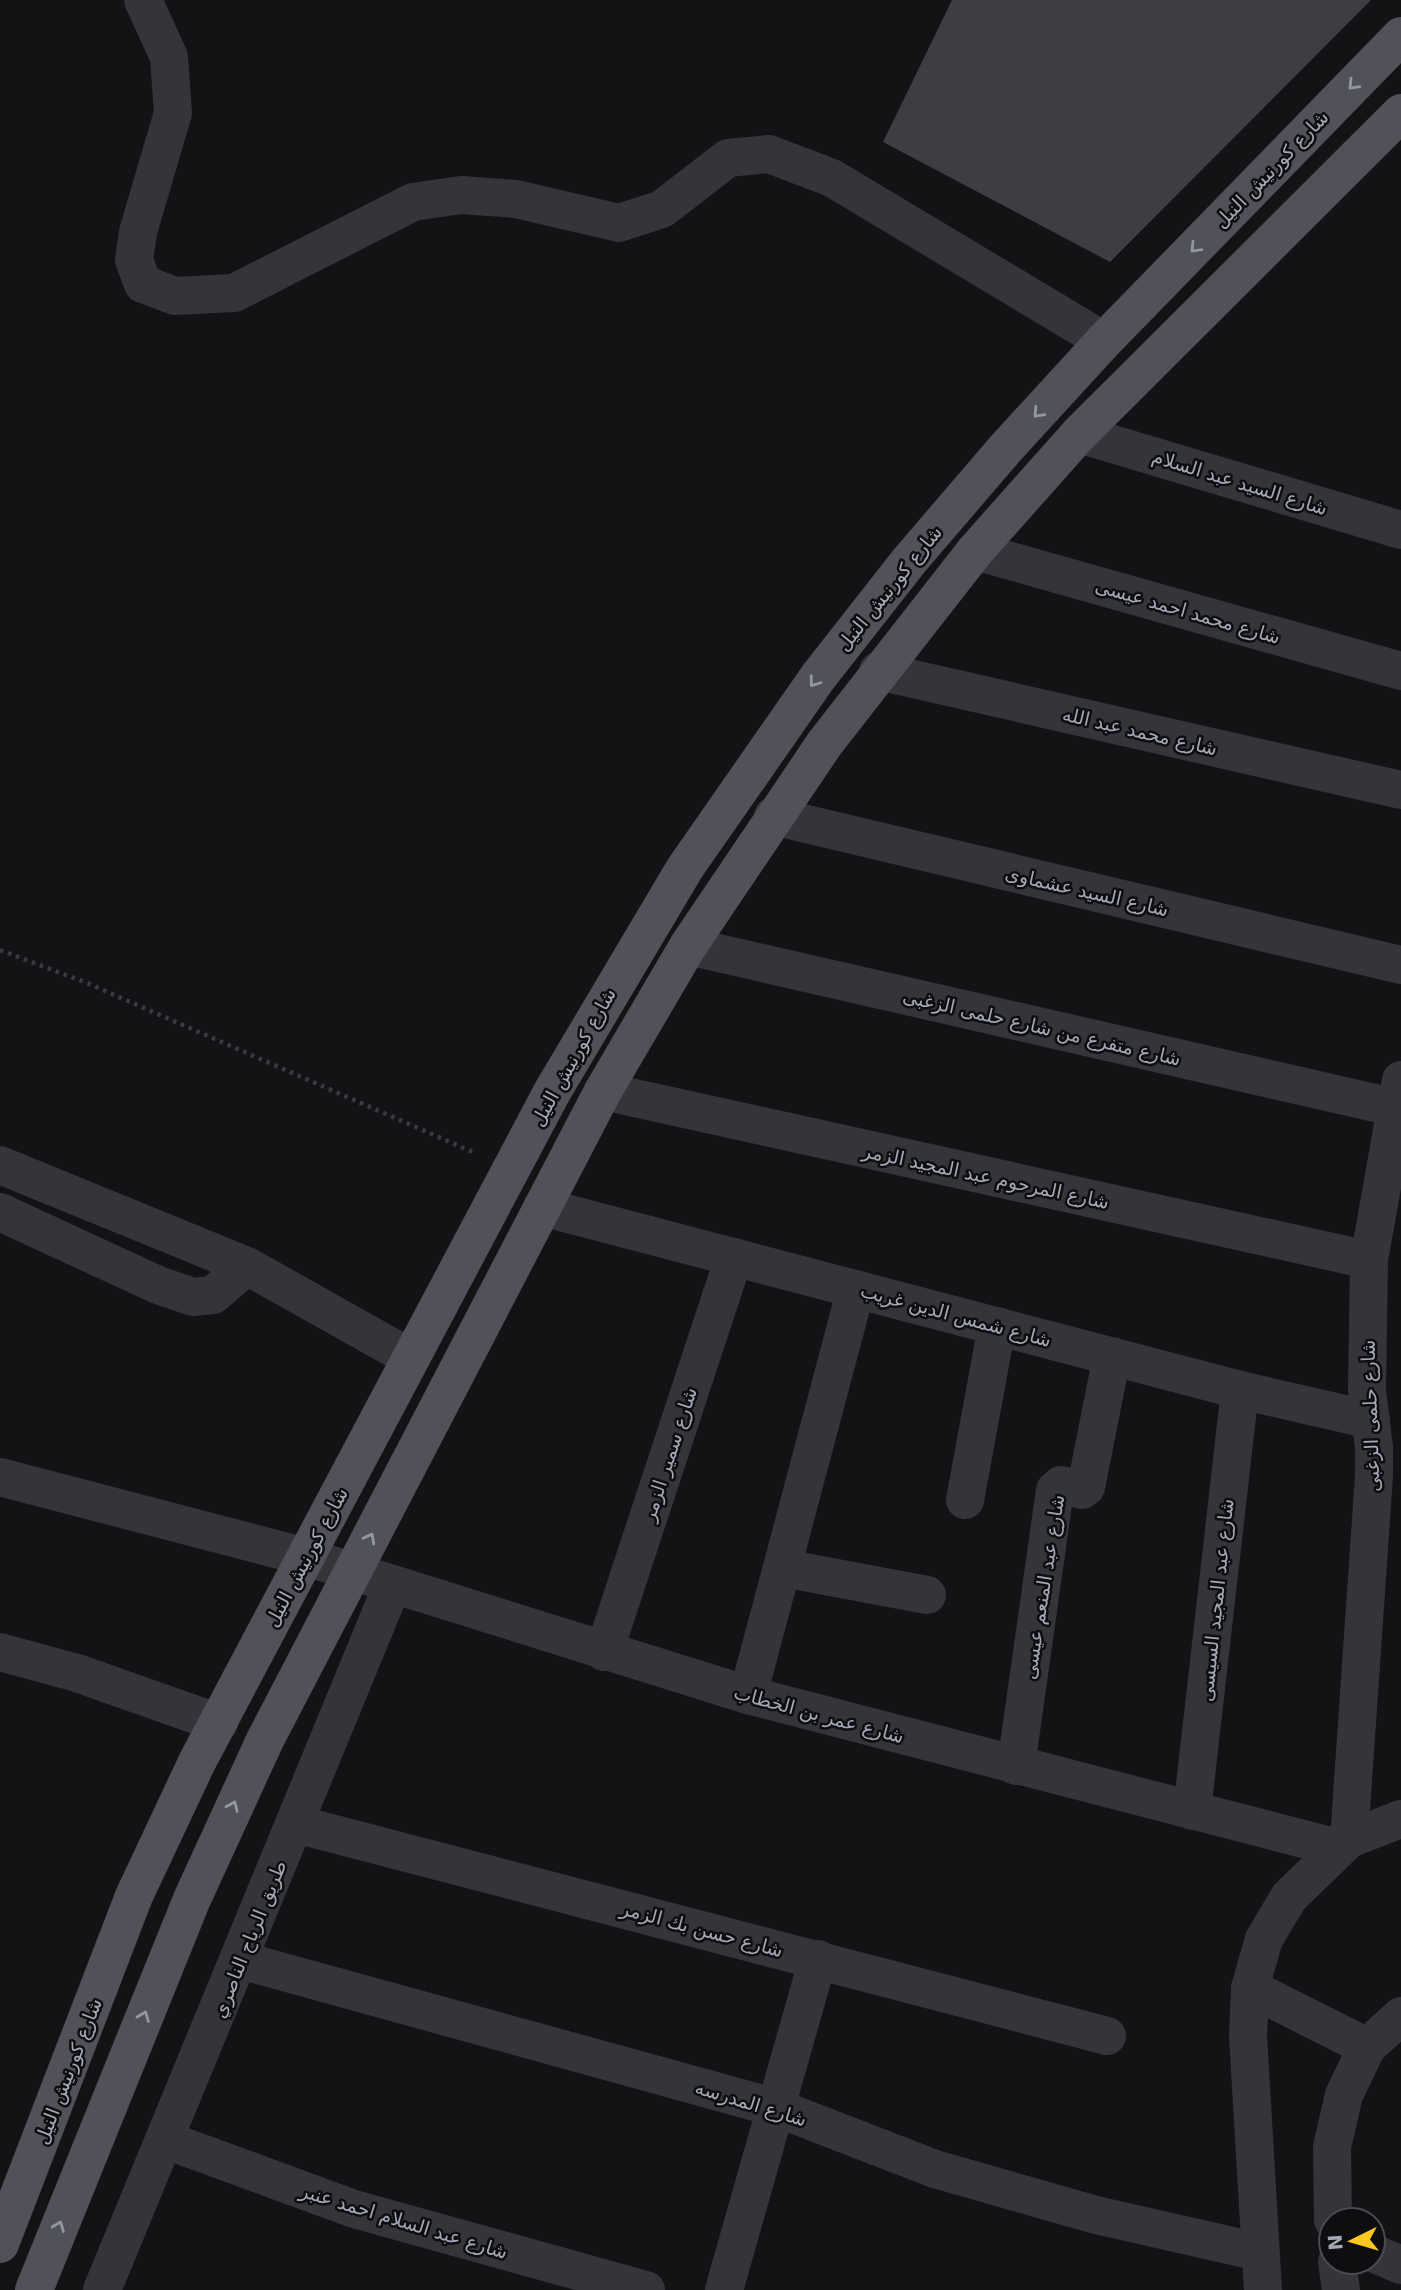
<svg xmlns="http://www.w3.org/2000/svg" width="1401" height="2290" font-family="'DejaVu Sans','Noto Sans Arabic',sans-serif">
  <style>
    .building { fill: #3d3d42 }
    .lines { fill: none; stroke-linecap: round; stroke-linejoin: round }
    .path { stroke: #3a3b41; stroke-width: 4.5; stroke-dasharray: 3.5 5; stroke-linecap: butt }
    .minor { stroke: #34343a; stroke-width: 38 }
    .major { stroke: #505159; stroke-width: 38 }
    .oneway { stroke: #9397a3 }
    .labels { text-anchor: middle; stroke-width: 5; stroke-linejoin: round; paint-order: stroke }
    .street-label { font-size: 19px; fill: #a4a8b6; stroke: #0e0e10 }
  </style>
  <rect width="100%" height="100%" fill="#131315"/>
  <polygon class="building" points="952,0 1371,0 1110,262 883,142"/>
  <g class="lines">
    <polyline class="path" points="0,950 87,983 475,1153"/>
    <g class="minor">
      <polyline points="143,0 169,57 173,113 138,232 134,260 143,284 175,296 234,293 413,202 461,195 516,199 619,223 662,209 728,158 769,154 832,178 1104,341"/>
      <polyline points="1079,434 1401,530"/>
      <polyline points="975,551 1401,671"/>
      <polyline points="878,671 1401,790"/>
      <polyline points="773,816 1401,965"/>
      <polyline points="688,946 1397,1108"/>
      <polyline points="603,1091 1369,1260"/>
      <polyline points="0,1165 247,1266 411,1358"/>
      <polyline points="542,1207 1240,1390 1371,1420"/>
      <polyline points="0,1212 158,1285 193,1297 213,1295 247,1266"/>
      <polyline points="0,1477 306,1557 748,1695 1338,1848"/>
      <polyline points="965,1500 997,1326"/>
      <polyline points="783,1568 927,1595"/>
      <polyline points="0,1652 77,1673 219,1723"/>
      <polyline points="604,1652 734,1257"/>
      <polyline points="748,1695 856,1289"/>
      <polyline points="1016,1766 1055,1490 1061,1485 1082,1490 1086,1487 1112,1356"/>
      <polyline points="1192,1811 1240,1390"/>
      <polyline points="296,1824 1107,2036"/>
      <polyline points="1349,1839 1374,1476 1374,1448 1367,1390 1369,1260 1401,1080"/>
      <polyline points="240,1960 777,2108 935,2169 1096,2215 1259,2252"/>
      <polyline points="1250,1988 1367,2047"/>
      <polyline points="166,2140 354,2209 646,2290"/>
      <polyline points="1333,2220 1332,2147 1344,2095 1367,2047 1401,2016"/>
      <polyline points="1373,2253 1401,2265"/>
      <polyline points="1337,2262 1341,2290"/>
      <polyline points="102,2290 392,1586"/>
      <polyline points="724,2290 818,1959"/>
      <polyline points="1263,2290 1248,2036 1250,1988 1264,1939 1289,1897 1349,1839 1401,1819"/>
    </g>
    <g class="major">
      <polyline points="0,2244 134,1896 197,1762 552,1092 685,868 818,677 909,561 1005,449 1104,341 1401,36"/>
      <polyline points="34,2290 192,1899 265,1740 603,1091 688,946 825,743 975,551 1079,434 1401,113"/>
    </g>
  </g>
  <defs><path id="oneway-chevron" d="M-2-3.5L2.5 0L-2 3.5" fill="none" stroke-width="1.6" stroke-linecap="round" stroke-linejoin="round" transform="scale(1.75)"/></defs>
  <g class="oneway">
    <use href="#oneway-chevron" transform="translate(1353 85) rotate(134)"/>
    <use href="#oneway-chevron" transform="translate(1195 248) rotate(134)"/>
    <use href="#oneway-chevron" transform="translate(1038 413) rotate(133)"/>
    <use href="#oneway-chevron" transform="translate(814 682) rotate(126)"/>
    <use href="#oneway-chevron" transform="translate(370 1538) rotate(-62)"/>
    <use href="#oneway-chevron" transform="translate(233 1806) rotate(-66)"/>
    <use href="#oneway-chevron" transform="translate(144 2016) rotate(-68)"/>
    <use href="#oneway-chevron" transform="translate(59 2226) rotate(-68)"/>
  </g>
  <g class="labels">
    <g class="street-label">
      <text transform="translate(1271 169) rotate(-46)" y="7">شارع كورنيش النيل</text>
      <text transform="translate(1240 482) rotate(17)" y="7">شارع السيد عبد السلام</text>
      <text transform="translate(889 588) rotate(-51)" y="7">شارع كورنيش النيل</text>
      <text transform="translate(1188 611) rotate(16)" y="7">شارع محمد احمد عيسى</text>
      <text transform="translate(1140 731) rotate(13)" y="7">شارع محمد عبد الله</text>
      <text transform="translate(1087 891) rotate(13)" y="7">شارع السيد عشماوى</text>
      <text transform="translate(1042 1027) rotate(13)" y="7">شارع متفرع من شارع حلمى الزغبى</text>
      <text transform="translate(573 1057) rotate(-61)" y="7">شارع كورنيش النيل</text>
      <text transform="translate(986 1176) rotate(12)" y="7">شارع المرحوم عبد المجيد الزمر</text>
      <text transform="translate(956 1315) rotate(15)" y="7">شارع شمس الدين غريب</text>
      <text transform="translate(1370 1416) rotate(-92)" y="7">شارع حلمى الزغبى</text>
      <text transform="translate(669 1454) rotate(-72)" y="7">شارع سمير الزمر</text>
      <text transform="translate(306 1557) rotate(-62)" y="7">شارع كورنيش النيل</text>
      <text transform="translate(1043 1587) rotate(-81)" y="7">شارع عبد المنعم عيسى</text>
      <text transform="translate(1216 1600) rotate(-84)" y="7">شارع عبد المجيد السيسى</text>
      <text transform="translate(819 1714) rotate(15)" y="7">شارع عمر بن الخطاب</text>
      <text transform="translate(702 1929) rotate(15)" y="7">شارع حسن بك الزمر</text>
      <text transform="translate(249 1939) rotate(-68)" y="7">طريق الرياح الناصري</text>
      <text transform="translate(68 2071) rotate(-69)" y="7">شارع كورنيش النيل</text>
      <text transform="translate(751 2103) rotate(17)" y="7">شارع المدرسه</text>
      <text transform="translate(404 2221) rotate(17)" y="7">شارع عبد السلام احمد عنبر</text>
    </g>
  </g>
  <g transform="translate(1352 2241) rotate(265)"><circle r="33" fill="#0e0e10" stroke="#4a4c52" stroke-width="2"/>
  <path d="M0-5L12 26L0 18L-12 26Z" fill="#ffc821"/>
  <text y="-10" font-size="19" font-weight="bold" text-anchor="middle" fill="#a4a8b6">N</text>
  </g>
</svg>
